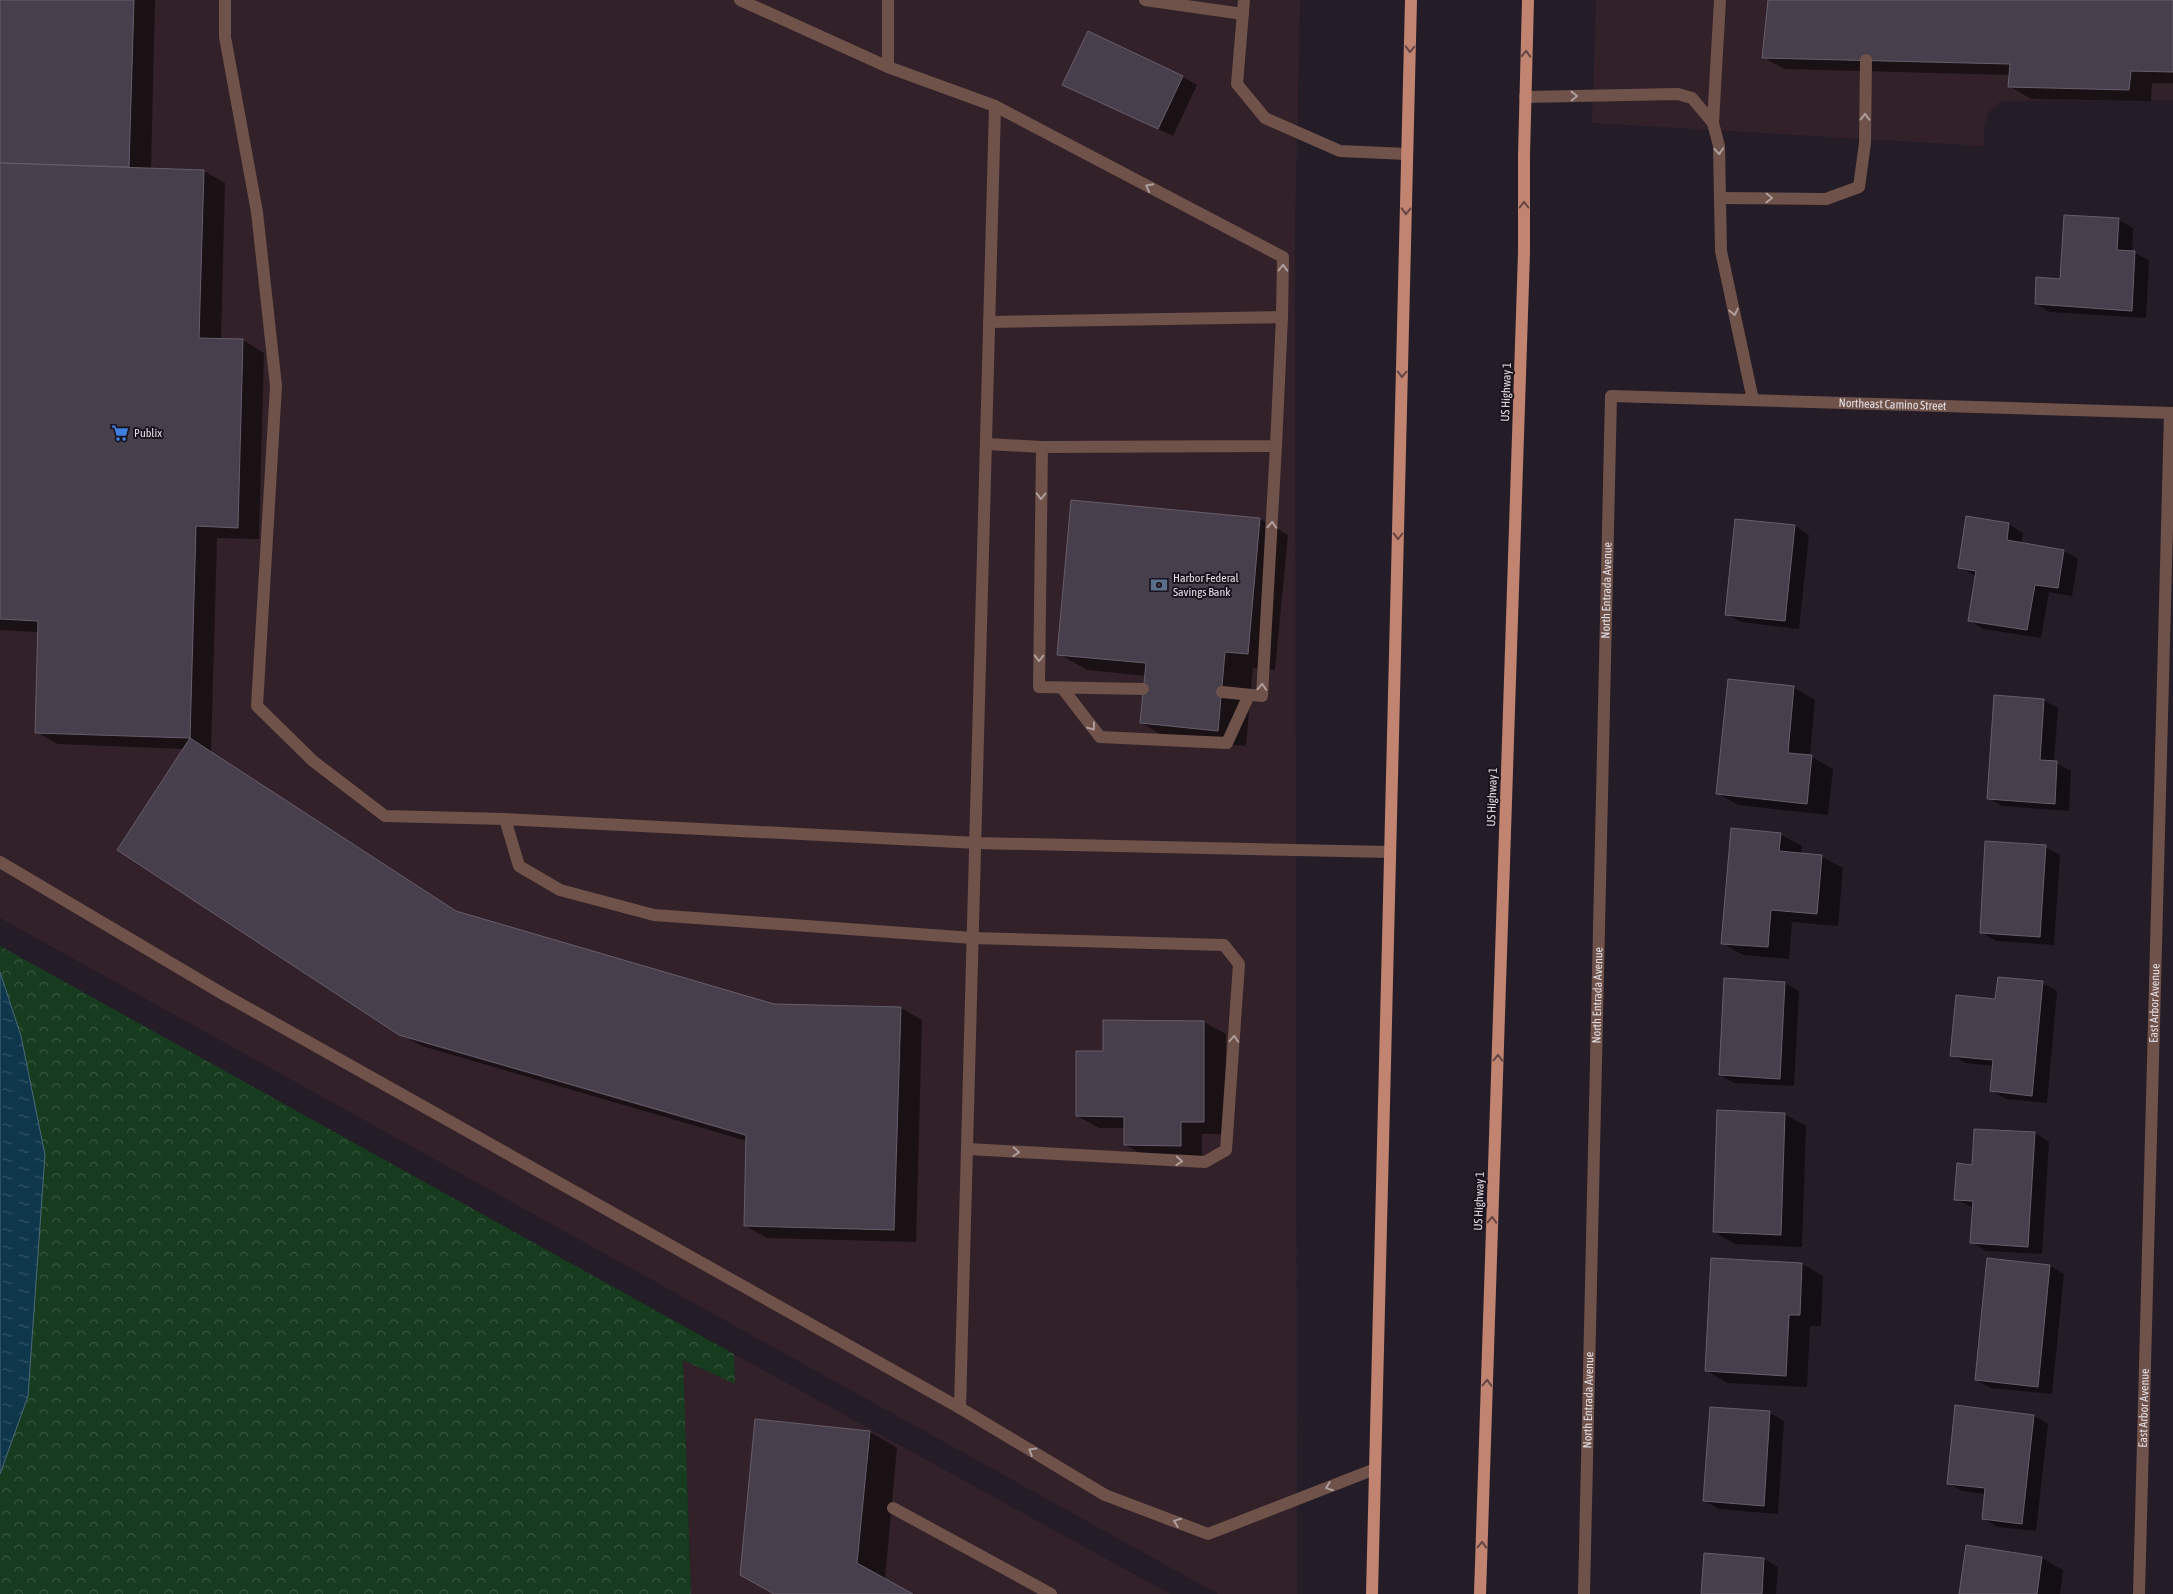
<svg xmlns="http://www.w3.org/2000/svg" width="2173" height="1594" font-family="'Asap Condensed',sans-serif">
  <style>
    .commercial { fill: #322129 }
    .forest { fill: url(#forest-crowns) }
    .water { fill: url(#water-ripples); stroke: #4e6979 }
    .shadow { fill: #0007 }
    .building { fill: #47404c; stroke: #665e6b }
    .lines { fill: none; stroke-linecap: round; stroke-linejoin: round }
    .service { stroke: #6f5249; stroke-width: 12 }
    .minor { stroke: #6f5249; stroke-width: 12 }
    .primary { stroke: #c08471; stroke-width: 12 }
    .oneway { stroke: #654643 }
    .oneway2 { stroke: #ae9e9e }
    .labels { text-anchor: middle; stroke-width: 4; stroke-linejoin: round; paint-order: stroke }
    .street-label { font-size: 12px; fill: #e2dde4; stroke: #1b131d }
    .poi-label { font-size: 12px; fill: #e2dde4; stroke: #1b131d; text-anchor: start }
  </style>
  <defs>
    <pattern id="forest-crowns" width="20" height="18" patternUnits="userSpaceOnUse" patternTransform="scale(1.25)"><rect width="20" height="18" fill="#163b1e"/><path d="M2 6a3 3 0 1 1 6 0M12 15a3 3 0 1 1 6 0" fill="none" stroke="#38573f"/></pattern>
    <pattern id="water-ripples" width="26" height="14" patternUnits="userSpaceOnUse" patternTransform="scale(1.25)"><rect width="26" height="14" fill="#0f374b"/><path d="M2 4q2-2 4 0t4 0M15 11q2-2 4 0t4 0" fill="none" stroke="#325465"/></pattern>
  </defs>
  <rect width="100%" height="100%" fill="#241c27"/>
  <g class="commercial">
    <polygon points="0,0 1300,0 1295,230 1297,1594 1218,1594 0,918"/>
    <polygon points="1596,0 2173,0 2173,100 2008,101 2000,102 1988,113 1984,128 1984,146 1592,123"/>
    <polygon points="734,1354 1170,1594 691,1594 683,1360 735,1383"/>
  </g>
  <polygon class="forest" points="0,946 734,1354 735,1384 683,1360 691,1594 0,1594 0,1474 28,1396 21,1036 0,972"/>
  <polygon class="water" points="0,972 21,1036 45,1155 28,1396 0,1474"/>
  <g class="shadow">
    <polygon points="0,0 155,0 151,169 204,171 225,183 221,340 243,340 264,353 259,539 217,538 211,752 460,913 774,1005 901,1008 922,1020 916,1242 767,1238 745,1226 747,1141 422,1046 409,1039 752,1138 184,749 58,744 36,732 39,632 0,630"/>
    <polygon points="1769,0 2173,0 2173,83 2152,83 2151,101 2031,99 2009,86 2011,75 1784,69 1763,57"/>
    <polygon points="1183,77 1197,85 1173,136 1064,84"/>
    <polygon points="2119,220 2133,228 2132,252 2149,260 2146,318 2050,312 2036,304 2061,280"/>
    <polygon points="1260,519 1288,535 1275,670 1253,668 1246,746 1169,739 1141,723 1146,676 1087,670 1059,654"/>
    <polygon points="2009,524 2023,533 2021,544 2064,551 2078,559 2072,596 2049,592 2041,638 1983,629 1969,620 1976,576 1959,567"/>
    <polygon points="1795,526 1809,535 1799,629 1741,622 1727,614"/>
    <polygon points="1729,680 1794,688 1815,700 1810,756 1833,769 1828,815 1738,805 1717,793"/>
    <polygon points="2043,700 2058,708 2054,762 2071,771 2069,811 2003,806 1988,798"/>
    <polygon points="1780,834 1802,846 1801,854 1821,856 1843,868 1838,926 1792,922 1789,959 1743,955 1722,943"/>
    <polygon points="2045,847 2060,855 2054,945 1996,941 1981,932"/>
    <polygon points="1725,979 1785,983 1799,991 1794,1086 1734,1083 1720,1075"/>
    <polygon points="2042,983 2057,991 2047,1103 2006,1099 1992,1091 1994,1066 1966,1063 1952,1055 1996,1000"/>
    <polygon points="1104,1021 1204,1022 1226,1034 1225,1134 1202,1134 1202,1158 1147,1157 1125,1145 1125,1128 1099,1128 1077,1116 1104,1052"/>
    <polygon points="1784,1114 1806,1126 1802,1247 1735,1244 1714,1232"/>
    <polygon points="2035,1133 2049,1142 2042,1254 1986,1251 1971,1242 1974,1208 1955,1199 1973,1166"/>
    <polygon points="1988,1260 2050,1266 2064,1274 2052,1394 1991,1388 1976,1380"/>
    <polygon points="1802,1264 1823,1276 1821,1326 1810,1326 1807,1387 1727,1383 1706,1370"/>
    <polygon points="1770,1413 1784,1421 1778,1514 1719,1509 1705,1501"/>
    <polygon points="2034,1416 2048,1424 2036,1531 1997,1527 1983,1518 1985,1494 1962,1491 1948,1483"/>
    <polygon points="870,1432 897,1448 885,1579 911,1594 776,1594"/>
    <polygon points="1967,1546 2042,1558 2063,1570 2060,1594 1960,1594"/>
    <polygon points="1705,1555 1764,1559 1778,1567 1776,1594 1702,1594"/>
  </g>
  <g class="building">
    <polygon points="0,0 134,0 129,167 0,163"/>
    <polygon points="1768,0 2173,0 2173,72 2131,71 2129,90 2008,87 2010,64 1762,58"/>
    <polygon points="1088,31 1183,76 1158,129 1062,85"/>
    <polygon points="0,163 204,170 199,338 243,339 238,528 196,526 190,738 35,733 38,621 0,619"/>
    <polygon points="2064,215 2119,218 2117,250 2135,251 2132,311 2035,304 2036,277 2060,279"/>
    <polygon points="1071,500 1260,518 1248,654 1225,652 1218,731 1140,723 1146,663 1057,655"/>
    <polygon points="1966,516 2009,523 2007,540 2064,550 2058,588 2035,585 2027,630 1968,621 1976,571 1958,568"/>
    <polygon points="1735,519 1795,525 1785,621 1725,615"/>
    <polygon points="1728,679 1794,686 1788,753 1812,755 1807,804 1716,794"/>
    <polygon points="1994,695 2044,699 2040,760 2057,761 2055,804 1987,799"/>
    <polygon points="190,738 456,911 774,1004 901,1007 894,1230 744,1226 746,1135 399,1035 117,850"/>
    <polygon points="1731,828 1781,833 1779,851 1822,855 1817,914 1771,910 1768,947 1721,944"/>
    <polygon points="1985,841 2046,845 2040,937 1980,933"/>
    <polygon points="1998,977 2043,981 2032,1096 1990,1091 1993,1060 1950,1056 1956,995 1995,999"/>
    <polygon points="1724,978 1785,982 1780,1079 1719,1075"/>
    <polygon points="1103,1020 1204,1021 1204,1122 1181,1122 1181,1146 1124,1145 1124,1117 1076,1116 1076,1051 1103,1051"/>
    <polygon points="1717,1110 1785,1113 1781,1235 1713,1232"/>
    <polygon points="1974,1129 2035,1132 2028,1247 1970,1243 1973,1201 1954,1200 1957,1163 1972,1165"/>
    <polygon points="1711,1258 1802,1263 1800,1315 1789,1315 1786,1376 1705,1371"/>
    <polygon points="1987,1258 2050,1265 2038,1387 1975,1380"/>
    <polygon points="1955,1405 2034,1415 2022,1524 1982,1519 1985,1488 1947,1484"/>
    <polygon points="1710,1407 1770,1411 1764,1506 1703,1501"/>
    <polygon points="755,1419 870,1431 857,1563 913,1594 774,1594 740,1575"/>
    <polygon points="1966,1545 2042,1557 2037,1594 1959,1594"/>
    <polygon points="1704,1553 1764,1558 1762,1594 1701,1594"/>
  </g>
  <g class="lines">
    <g class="service">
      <polyline points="225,0 225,37 257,212 276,386 257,706 313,761 385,816 505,819 977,843 1390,852"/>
      <polyline points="740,0 888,67 995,106 1283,257 1282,317"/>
      <polyline points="1145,0 1243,14"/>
      <polyline points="1244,0 1237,84 1265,118 1340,151 1407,154"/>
      <polyline points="888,67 888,0"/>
      <polyline points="1525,97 1678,94 1692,98 1713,123 1719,146 1721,251 1753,400"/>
      <polyline points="1713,123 1720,0"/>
      <polyline points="1720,198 1826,199 1859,187 1865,143 1866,60"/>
      <polyline points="986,444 1042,447 1276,446 1282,317 989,322"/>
      <polyline points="1042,447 1039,687 1143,689"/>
      <polyline points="1063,689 1100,737 1227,743 1249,695"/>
      <polyline points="1222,692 1262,696 1276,446"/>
      <polyline points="505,819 519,866 560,890 654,915 973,938 1224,945 1239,964 1226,1150 1205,1162 968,1149"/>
      <polyline points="0,862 223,994 960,1408 1105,1495 1208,1534 1375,1469"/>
      <polyline points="960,1408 995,106"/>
      <polyline points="893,1508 1051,1594"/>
    </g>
    <g class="minor">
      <path id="s1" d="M1584,1594L1611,396L2173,413"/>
      <path id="s2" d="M2139,1594L2170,413"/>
    </g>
    <g class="primary">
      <polyline points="1372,1594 1411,0"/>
      <polyline points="1480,1594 1524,253 1524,155 1528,0"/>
    </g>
  </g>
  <defs><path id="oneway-chevron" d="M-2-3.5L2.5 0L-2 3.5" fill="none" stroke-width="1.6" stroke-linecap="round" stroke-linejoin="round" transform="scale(1.25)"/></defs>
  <g class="oneway">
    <use href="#oneway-chevron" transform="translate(1410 49) rotate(91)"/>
    <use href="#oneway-chevron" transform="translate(1526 54) rotate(-88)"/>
    <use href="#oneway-chevron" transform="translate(1524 205) rotate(-90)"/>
    <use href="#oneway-chevron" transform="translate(1406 211) rotate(91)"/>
    <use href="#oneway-chevron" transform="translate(1402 374) rotate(91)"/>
    <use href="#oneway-chevron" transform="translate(1398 536) rotate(91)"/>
    <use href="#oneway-chevron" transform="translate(1498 1058) rotate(-88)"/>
    <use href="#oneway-chevron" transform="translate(1492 1220) rotate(-88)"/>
    <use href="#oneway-chevron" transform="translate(1487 1383) rotate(-88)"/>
    <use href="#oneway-chevron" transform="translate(1482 1545) rotate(-88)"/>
  </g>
  <g class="oneway2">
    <use href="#oneway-chevron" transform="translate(1574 96) rotate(-1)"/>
    <use href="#oneway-chevron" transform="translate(1865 117) rotate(-89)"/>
    <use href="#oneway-chevron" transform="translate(1719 151) rotate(86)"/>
    <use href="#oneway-chevron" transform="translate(1149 187) rotate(-152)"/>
    <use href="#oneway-chevron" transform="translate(1769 198) rotate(1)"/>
    <use href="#oneway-chevron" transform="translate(1283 268) rotate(-89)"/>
    <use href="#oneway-chevron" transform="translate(1734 312) rotate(78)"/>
    <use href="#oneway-chevron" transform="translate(1041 496) rotate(91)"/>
    <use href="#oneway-chevron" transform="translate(1272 525) rotate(-87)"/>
    <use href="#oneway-chevron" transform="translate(1039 658) rotate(91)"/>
    <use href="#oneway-chevron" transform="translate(1262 687) rotate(-87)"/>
    <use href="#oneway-chevron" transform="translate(1092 727) rotate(53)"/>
    <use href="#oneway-chevron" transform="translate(1234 1039) rotate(-86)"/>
    <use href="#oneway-chevron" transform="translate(1016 1152) rotate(3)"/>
    <use href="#oneway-chevron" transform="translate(1179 1161) rotate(3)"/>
    <use href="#oneway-chevron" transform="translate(1032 1451) rotate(-149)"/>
    <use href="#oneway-chevron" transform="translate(1329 1487) rotate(159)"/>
    <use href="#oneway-chevron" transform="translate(1177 1522) rotate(-159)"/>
  </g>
  <defs>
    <g id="supermarket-bare" transform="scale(1.35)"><path d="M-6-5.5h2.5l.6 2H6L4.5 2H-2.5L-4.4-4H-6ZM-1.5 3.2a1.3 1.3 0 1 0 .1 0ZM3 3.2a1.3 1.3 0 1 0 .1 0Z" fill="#3f7fe0" stroke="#1b131d" stroke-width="2.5" paint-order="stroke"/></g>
    <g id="bank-bare" transform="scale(1.35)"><path d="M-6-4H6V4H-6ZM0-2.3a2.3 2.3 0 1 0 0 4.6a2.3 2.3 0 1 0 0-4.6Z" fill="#5c6f8a" stroke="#1b131d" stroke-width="2.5" paint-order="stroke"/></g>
  </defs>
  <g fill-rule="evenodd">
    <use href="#supermarket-bare" x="120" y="433"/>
    <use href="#bank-bare" x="1159" y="585"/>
  </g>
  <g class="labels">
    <g class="street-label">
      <text transform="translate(1506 392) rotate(-88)" y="4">US Highway 1</text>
      <text dy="4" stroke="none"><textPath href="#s1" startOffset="1480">Northeast Camino Street</textPath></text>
      <text dy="4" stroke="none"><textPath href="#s1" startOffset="1004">North Entrada Avenue</textPath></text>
      <text transform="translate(1492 797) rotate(-88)" y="4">US Highway 1</text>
      <text dy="4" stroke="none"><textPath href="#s1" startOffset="599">North Entrada Avenue</textPath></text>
      <text dy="4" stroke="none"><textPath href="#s2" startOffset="591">East Arbor Avenue</textPath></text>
      <text transform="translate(1479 1201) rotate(-88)" y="4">US Highway 1</text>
      <text dy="4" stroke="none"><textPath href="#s1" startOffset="194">North Entrada Avenue</textPath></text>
      <text dy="4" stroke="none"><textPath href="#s2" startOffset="186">East Arbor Avenue</textPath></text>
    </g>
    <g class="poi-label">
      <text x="134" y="437">Publix</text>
      <text x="1173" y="582">Harbor Federal<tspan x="1173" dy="14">Savings Bank</tspan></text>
    </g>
  </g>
</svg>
